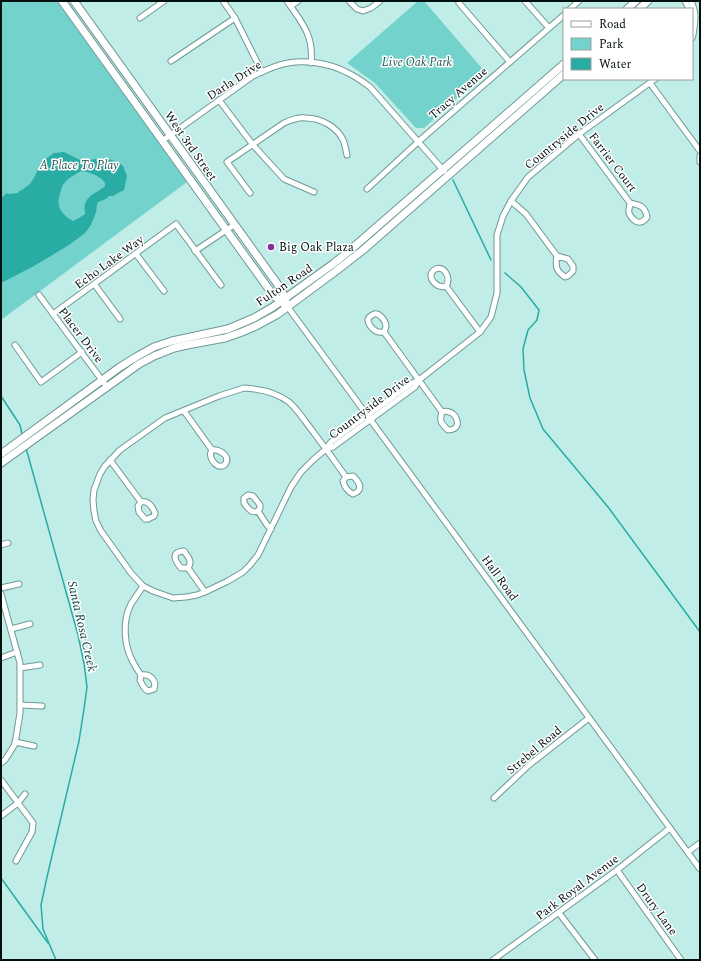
<svg xmlns="http://www.w3.org/2000/svg" width="701" height="961" font-family="Spectral,serif">
  <style>
    .green { fill: #73d3cc }
    .water { fill: #28aca4; fill-rule: evenodd }
    .lines { fill: none; stroke-linecap: round; stroke-linejoin: round }
    .stream { stroke: #28aca4; stroke-width: 1.5 }
    .minor-casing { stroke: #6f9995; stroke-width: 7 }
    .major-casing { stroke: #6f9995; stroke-width: 9 }
    .minor { stroke: #fff; stroke-width: 5 }
    .major { stroke: #fff; stroke-width: 7 }
    .poi-dot { fill: #862e9b; stroke: #fff; stroke-width: 1.5 }
    .labels { text-anchor: middle; stroke-width: 3; stroke-linejoin: round; paint-order: stroke }
    .park-label { font-size: 12px; font-style: italic; fill: #245754; stroke: #fff }
    .street-label { font-size: 12px; fill: #021110; stroke: #fff }
    .poi-label { font-size: 12px; fill: #021110; stroke: #fff; text-anchor: start }
    .water-label { font-size: 13px; font-style: italic; fill: #003b37; stroke: #fff }
  </style>
  <rect width="100%" height="100%" fill="#c0ede8"/>
  <g class="green">
    <polygon points="1,1 57,1 187,182 1,320"/>
    <polygon points="418,1 424,1 486,73 424,128 416,128 375,83 347,63"/>
  </g>
  <path class="water" d="M64,152L82,161L96,159H108L118,162L123,166L127,176L124,190L120,192L113,196H109L106,199L98,202L97,205L96,212L91,225L85,233L69,245L34,266L1,283V197L4,196L6,193L8,194L18,193L19,191L22,190L30,184L35,176L39,167L47,158L54,153ZM81,171C89,172 101,176 105,183V186C99,192 88,194 85,204C84,207 85,211 85,214L79,218L73,221C61,214 56,207 60,194C61,190 62,185 65,182C70,177 76,174 81,171Z"/>
  <g class="lines">
    <g class="stream">
      <polyline points="453,180 491,260"/>
      <polyline points="505,273 521,287 539,310 537,320 528,330 523,349 524,370 530,398 543,429 608,507 667,587 700,632"/>
      <polyline points="1,396 20,425 22,434"/>
      <polyline points="26,448 78,635 84,663 87,687 84,709 79,741 47,877 41,905 43,929 56,960"/>
      <polyline points="1,878 48,943"/>
    </g>
    <g class="minor-casing">
      <g id="minor">
        <polyline points="223,1 235,18 262,72"/>
        <path d="M287,1C302,23 314,35 311,63"/>
        <polyline points="349,1 357,9 363,11 371,8 380,1"/>
        <polyline points="525,1 549,28"/>
        <polyline points="685,1 689,9"/>
        <path d="M691,1C697,14 695,21 693,35L692,38"/>
        <polyline points="459,3 510,62"/>
        <polyline points="291,6 298,1"/>
        <polyline points="570,9 579,1"/>
        <polyline points="140,18 164,1"/>
        <polyline points="171,61 235,18"/>
        <polyline points="650,83 700,151"/>
        <polyline points="219,100 253,145 284,179 314,192"/>
        <path d="M579,134L630,203C630,206 628,210 629,213C630,216 631,217 633,219C638,224 643,223 647,217C645,206 640,205 630,203"/>
        <path d="M162,141L253,76C264,71 275,65 288,63C306,60 329,63 346,72C355,76 362,81 370,87L444,171"/>
        <polyline points="700,156 700,162"/>
        <polyline points="367,189 418,142 564,15"/>
        <path d="M250,193L227,162L284,123C291,120 298,117 306,118C321,118 338,127 344,142C345,146 346,150 347,155"/>
        <path d="M511,201L526,214L557,256C555,266 556,271 565,277L568,276L573,271V266L568,259L557,256"/>
        <polyline points="195,251 234,225"/>
        <polyline points="136,254 164,291"/>
        <polyline points="95,285 120,319"/>
        <path d="M446,286C438,290 425,277 434,270C443,263 452,278 446,286L480,332"/>
        <polyline points="39,295 107,387"/>
        <polyline points="287,306 700,869"/>
        <polyline points="53,314 176,224 221,285"/>
        <path d="M384,332C379,333 376,332 373,329C371,327 368,323 368,320C368,317 374,313 377,314C381,315 386,322 386,326C386,328 385,330 384,332L442,412C439,422 441,423 448,430C457,430 460,424 455,416C453,414 452,412 449,412C447,411 445,411 442,412"/>
        <polyline points="15,345 41,382 82,352"/>
        <path d="M244,388C260,389 276,392 289,402C295,407 300,414 305,421C312,430 319,440 326,449L313,460L301,472L291,487L258,555L250,565L243,572L228,581L205,592L197,595L186,597L173,598L153,591L143,586L131,573L101,531L96,521L94,511L93,500L94,490L100,474L105,466L120,450L165,418L219,396Z"/>
        <path d="M184,411L212,450C206,458 220,473 226,463C230,455 218,449 212,450"/>
        <polyline points="326,449 331,442 412,383 419,380 480,332 491,317 497,293 497,235 503,216 511,201 528,177 579,134 655,79"/>
        <polyline points="326,449 333,447 415,387 419,380"/>
        <path d="M326,449L346,477L343,481C344,486 348,492 353,494C359,492 362,488 358,482C357,480 354,477 353,476C351,476 348,477 346,477"/>
        <path d="M110,460L141,502L138,506L139,512L145,519H148L154,516L155,513C152,506 148,500 141,502"/>
        <path d="M258,511C251,514 248,508 244,503V498L248,495L253,496L260,505V508L258,511L267,525L271,529"/>
        <polyline points="1,545 8,543"/>
        <path d="M188,568H181C175,561 170,552 184,551C188,557 193,561 188,568L205,592"/>
        <polyline points="1,588 19,584"/>
        <polyline points="1,594 20,663 20,713 15,744 5,760 1,763"/>
        <polyline points="11,629 30,624"/>
        <polyline points="1,658 17,652"/>
        <polyline points="20,668 40,665"/>
        <path d="M141,675C150,673 157,681 154,689L148,691C144,689 142,685 140,680L141,675C138,671 135,666 133,662C124,646 122,621 131,604C135,598 139,592 143,586"/>
        <polyline points="20,705 42,706"/>
        <polyline points="15,742 34,746"/>
        <polyline points="1,780 33,823 32,832 16,861"/>
        <polyline points="494,798 529,765 589,718"/>
        <polyline points="1,816 18,803 25,794"/>
        <polyline points="688,852 700,843"/>
        <polyline points="617,870 681,960"/>
        <polyline points="559,913 595,960"/>
        <polyline points="493,960 617,870 670,828"/>
      </g>
    </g>
    <g class="major-casing">
      <g id="major">
        <polyline points="62,1 273,295 284,304"/>
        <polyline points="74,1 281,289 286,302"/>
        <polyline points="627,9 636,1"/>
        <polyline points="639,9 648,1"/>
        <polyline points="1,454 120,367 136,357 154,347 172,341 228,329 254,318 273,307 333,264 348,252 564,64"/>
        <polyline points="1,463 139,364 154,356 174,348 187,345 225,338 242,332 256,326 278,314 336,271 363,250 564,74"/>
      </g>
    </g>
    <use href="#minor" class="minor"/>
    <use href="#major" class="major"/>
  </g>
  <circle class="poi-dot" cx="271" cy="247" r="4"/>
  <g class="labels">
    <g class="park-label">
      <text x="417" y="66">Live Oak Park</text>
      <text x="79" y="169">A Place To Play</text>
    </g>
    <g class="street-label">
      <text transform="translate(234 80) rotate(-33)" y="4">Darla Drive</text>
      <text transform="translate(458 93) rotate(-41)" y="4">Tracy Avenue</text>
      <text transform="translate(564 136) rotate(-39)" y="4">Countryside Drive</text>
      <text transform="translate(191 146) rotate(55)" y="4">West 3rd Street</text>
      <text transform="translate(613 162) rotate(53)" y="4">Farrier Court</text>
      <text transform="translate(109 262) rotate(-36)" y="4">Echo Lake Way</text>
      <text transform="translate(284 285) rotate(-34)" y="4">Fulton Road</text>
      <text transform="translate(81 335) rotate(53)" y="4">Placer Drive</text>
      <text transform="translate(369 407) rotate(-37)" y="4">Countryside Drive</text>
      <text transform="translate(500 578) rotate(54)" y="4">Hall Road</text>
      <text transform="translate(534 750) rotate(-40)" y="4">Strebel Road</text>
      <text transform="translate(577 887) rotate(-37)" y="4">Park Royal Avenue</text>
      <text transform="translate(657 909) rotate(54)" y="4">Drury Lane</text>
    </g>
    <g class="poi-label">
      <text x="279" y="251">Big Oak Plaza</text>
    </g>
    <g class="water-label">
      <text transform="translate(83 626) rotate(77)" y="5">Santa Rosa Creek</text>
    </g>
  </g>
  <rect width="701" height="961" fill="none" stroke="#021110" stroke-width="4"/>
  <rect x="563" y="8" width="130" height="72" fill="#ffffff" stroke="#9aa09f"/>
  <rect x="571" y="21" width="20" height="6" fill="#ffffff" stroke="#9aa09f"/>
  <text x="599" y="28" font-size="12" fill="#021110">Road</text>
  <rect x="571" y="38" width="20" height="12" fill="#73d3cc" stroke="#9aa09f"/>
  <text x="599" y="48" font-size="12" fill="#021110">Park</text>
  <rect x="571" y="58" width="20" height="12" fill="#28aca4" stroke="#9aa09f"/>
  <text x="599" y="68" font-size="12" fill="#021110">Water</text>
</svg>
